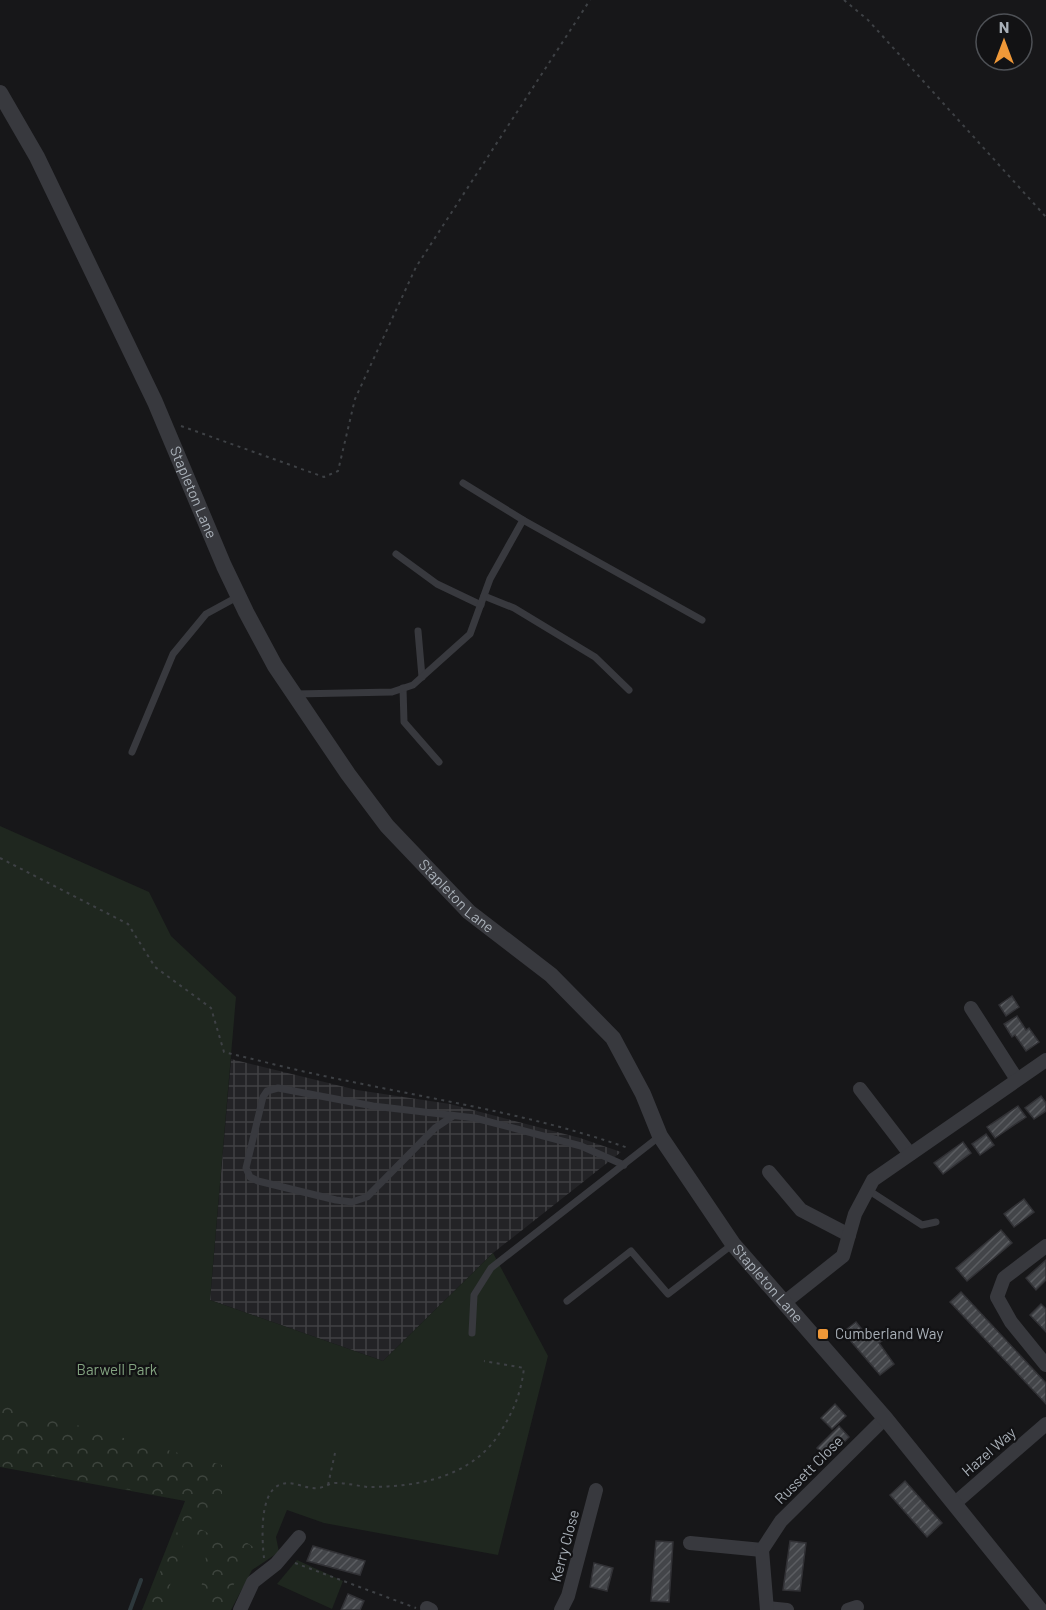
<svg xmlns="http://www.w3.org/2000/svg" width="1046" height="1610" font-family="Barlow,sans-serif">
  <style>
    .industrial { fill: url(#industrial-grid) }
    .green { fill: #1f271f }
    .forest { fill: url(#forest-crowns) }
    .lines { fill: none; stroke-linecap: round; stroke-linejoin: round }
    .stream { stroke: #2d383c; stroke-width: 4 }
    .building { fill: url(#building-hatch); stroke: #313135; stroke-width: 1.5 }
    .path { stroke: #3e4145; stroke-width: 2; stroke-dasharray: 3 4.5; stroke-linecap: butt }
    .service { stroke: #38393e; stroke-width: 7 }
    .minor { stroke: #38393e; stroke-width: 14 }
    .tertiary { stroke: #38393e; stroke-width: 16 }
    .poi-dot { fill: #ef9838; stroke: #121214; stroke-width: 2 }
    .labels { text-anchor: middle; stroke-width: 4.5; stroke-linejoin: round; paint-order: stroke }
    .street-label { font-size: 15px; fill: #a9b0b8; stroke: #121214 }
    .poi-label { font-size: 15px; fill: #a9b0b8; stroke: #121214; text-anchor: start }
    .park-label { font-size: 15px; fill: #83a380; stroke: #121214 }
  </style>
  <defs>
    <pattern id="industrial-grid" width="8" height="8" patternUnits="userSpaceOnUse" patternTransform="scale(1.5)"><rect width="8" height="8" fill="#232326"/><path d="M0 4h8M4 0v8" fill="none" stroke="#404043"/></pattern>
    <pattern id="forest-crowns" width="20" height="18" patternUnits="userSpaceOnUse" patternTransform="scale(1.5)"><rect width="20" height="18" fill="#1f271f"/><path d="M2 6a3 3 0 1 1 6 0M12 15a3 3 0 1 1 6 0" fill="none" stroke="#3d443d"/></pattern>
    <pattern id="building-hatch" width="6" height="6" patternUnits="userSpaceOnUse" patternTransform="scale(1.5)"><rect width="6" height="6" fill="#434549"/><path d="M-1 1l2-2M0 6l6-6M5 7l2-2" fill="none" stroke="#5b5d61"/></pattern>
  </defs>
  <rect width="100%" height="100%" fill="#171719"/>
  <polygon class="industrial" points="231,1059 357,1090 450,1104 580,1138 621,1152 493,1253 383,1361 210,1300"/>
  <g class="green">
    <polygon points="0,826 149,892 171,936 236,997 210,1300 383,1361 493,1253 548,1356 498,1555 324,1523 287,1510 276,1537 279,1552 252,1570 231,1610 142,1610 185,1501 0,1467"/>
    <polygon points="297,1560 343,1581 332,1609 277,1584"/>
  </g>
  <g class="forest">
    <polygon points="0,1404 222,1465 222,1507 202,1525 192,1517 162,1610 144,1610 190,1501 0,1466"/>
    <polygon points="198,1528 230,1544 244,1541 257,1549 236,1580 222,1609 210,1606 200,1597 207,1549 195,1542"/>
  </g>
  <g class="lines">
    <polyline class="stream" points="130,1610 141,1580"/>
  </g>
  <g class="building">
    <polygon points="1012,996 1019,1007 1006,1016 999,1005"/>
    <polygon points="1017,1016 1026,1030 1029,1028 1039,1042 1026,1051 1015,1035 1012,1037 1004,1024"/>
    <polygon points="1041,1096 1046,1103 1046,1111 1034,1119 1025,1108"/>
    <polygon points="1018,1106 1026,1117 995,1138 987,1127"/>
    <polygon points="986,1134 994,1145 980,1155 972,1144"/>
    <polygon points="963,1142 971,1153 943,1174 934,1163"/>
    <polygon points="1024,1199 1034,1212 1014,1227 1004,1214"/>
    <polygon points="1001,1230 1012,1243 967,1281 956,1268"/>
    <polygon points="1046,1260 1046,1280 1036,1290 1026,1278"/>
    <polygon points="961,1292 1046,1383 1046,1404 950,1302"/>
    <polygon points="1041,1304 1046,1309 1046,1332 1030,1315"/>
    <polygon points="856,1322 868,1337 879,1331 885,1339 879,1343 894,1364 880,1375 843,1332"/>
    <polygon points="835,1404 846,1416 832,1429 821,1418"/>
    <polygon points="839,1426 849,1437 828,1459 817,1448"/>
    <polygon points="905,1481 942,1523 927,1537 890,1495"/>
    <polygon points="656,1541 673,1542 669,1602 651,1601"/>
    <polygon points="790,1541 806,1543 800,1591 783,1590"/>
    <polygon points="313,1546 365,1561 360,1575 307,1561"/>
    <polygon points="594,1563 613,1568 607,1591 590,1587"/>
    <polygon points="348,1594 364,1601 360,1610 341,1610"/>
  </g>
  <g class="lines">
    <g class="path">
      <polyline points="844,0 868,20 1046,217"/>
      <polyline points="181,426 324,477 338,471 355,399 416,267 590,0"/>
      <path d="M0,858L128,924L155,967L211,1008L224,1052C265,1062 307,1073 348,1081C443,1101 537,1116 628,1148"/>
      <polyline points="328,1485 335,1453"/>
      <path d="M264,1558C262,1540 259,1494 279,1485C292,1479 306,1490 319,1488C325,1487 330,1483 336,1483C347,1483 358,1486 368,1487C419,1487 473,1477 501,1431C514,1410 521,1393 524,1368L484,1361"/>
      <polyline points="295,1563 416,1608"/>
    </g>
    <g class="service">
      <polyline points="463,483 523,520"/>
      <polyline points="396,554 437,584 481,605"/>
      <polyline points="484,596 514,608 595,657 629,690"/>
      <polyline points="418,631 422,677"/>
      <polyline points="403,688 404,722 439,762"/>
      <polyline points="296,694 392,692 413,685 470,634 490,579 523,520 702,620"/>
      <polyline points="132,752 173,654 206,614 239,596"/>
      <polyline points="453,1116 435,1128 367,1197 352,1202 336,1200 258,1181 250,1177 246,1168 263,1097 267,1091 278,1088 373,1106 475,1118 581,1146 624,1165"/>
      <polyline points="868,1190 922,1225 936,1222"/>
      <polyline points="567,1301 631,1251 668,1294 733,1244"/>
      <polyline points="472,1333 474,1295 491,1268 660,1136"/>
    </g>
    <g class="minor">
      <polyline points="971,1008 1016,1078"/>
      <polyline points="860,1089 910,1154"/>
      <polyline points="769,1172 801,1210 849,1235"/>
      <polyline points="1046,1246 1004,1278 997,1297 1011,1322 1046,1365"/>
      <polyline points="785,1302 843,1256 855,1214 873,1180 1046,1060"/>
      <polyline points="954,1504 1046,1424"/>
      <polyline points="690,1543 762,1550"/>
      <polyline points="427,1608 431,1610"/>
      <polyline points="767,1608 787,1610"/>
      <polyline points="240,1610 253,1582 276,1564 299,1537"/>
      <polyline points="561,1610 568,1596 596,1490"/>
      <polyline points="767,1610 762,1550 781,1521 885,1418"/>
      <polyline points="848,1610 857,1607"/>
    </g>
    <path class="tertiary" id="s1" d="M0,93L37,157L155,402L224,566L246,612L275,666L348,774L387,826L469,912L551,975L613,1038L643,1094L660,1136L733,1244L885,1418L1040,1610"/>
  </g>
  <rect class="poi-dot" x="817" y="1328" width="12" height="12" rx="3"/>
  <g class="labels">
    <g class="street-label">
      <text dy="5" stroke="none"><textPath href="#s1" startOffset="444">Stapleton Lane</textPath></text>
      <text dy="5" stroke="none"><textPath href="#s1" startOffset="930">Stapleton Lane</textPath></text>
      <text dy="5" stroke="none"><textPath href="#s1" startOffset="1434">Stapleton Lane</textPath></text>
      <text transform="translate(989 1452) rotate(-41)" y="5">Hazel Way</text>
      <text transform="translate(809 1470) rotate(-45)" y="5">Russett Close</text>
      <text transform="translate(565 1546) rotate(-75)" y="5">Kerry Close</text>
    </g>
    <g class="poi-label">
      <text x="835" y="1339">Cumberland Way</text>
    </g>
    <g class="park-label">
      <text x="117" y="1375">Barwell Park</text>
    </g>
  </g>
  <g transform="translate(1004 42)"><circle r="28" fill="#121214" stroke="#4e5156" stroke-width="1.5"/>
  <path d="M0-4.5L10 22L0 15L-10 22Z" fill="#ef9838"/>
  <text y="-9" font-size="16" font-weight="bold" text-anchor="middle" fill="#a9b0b8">N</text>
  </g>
</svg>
